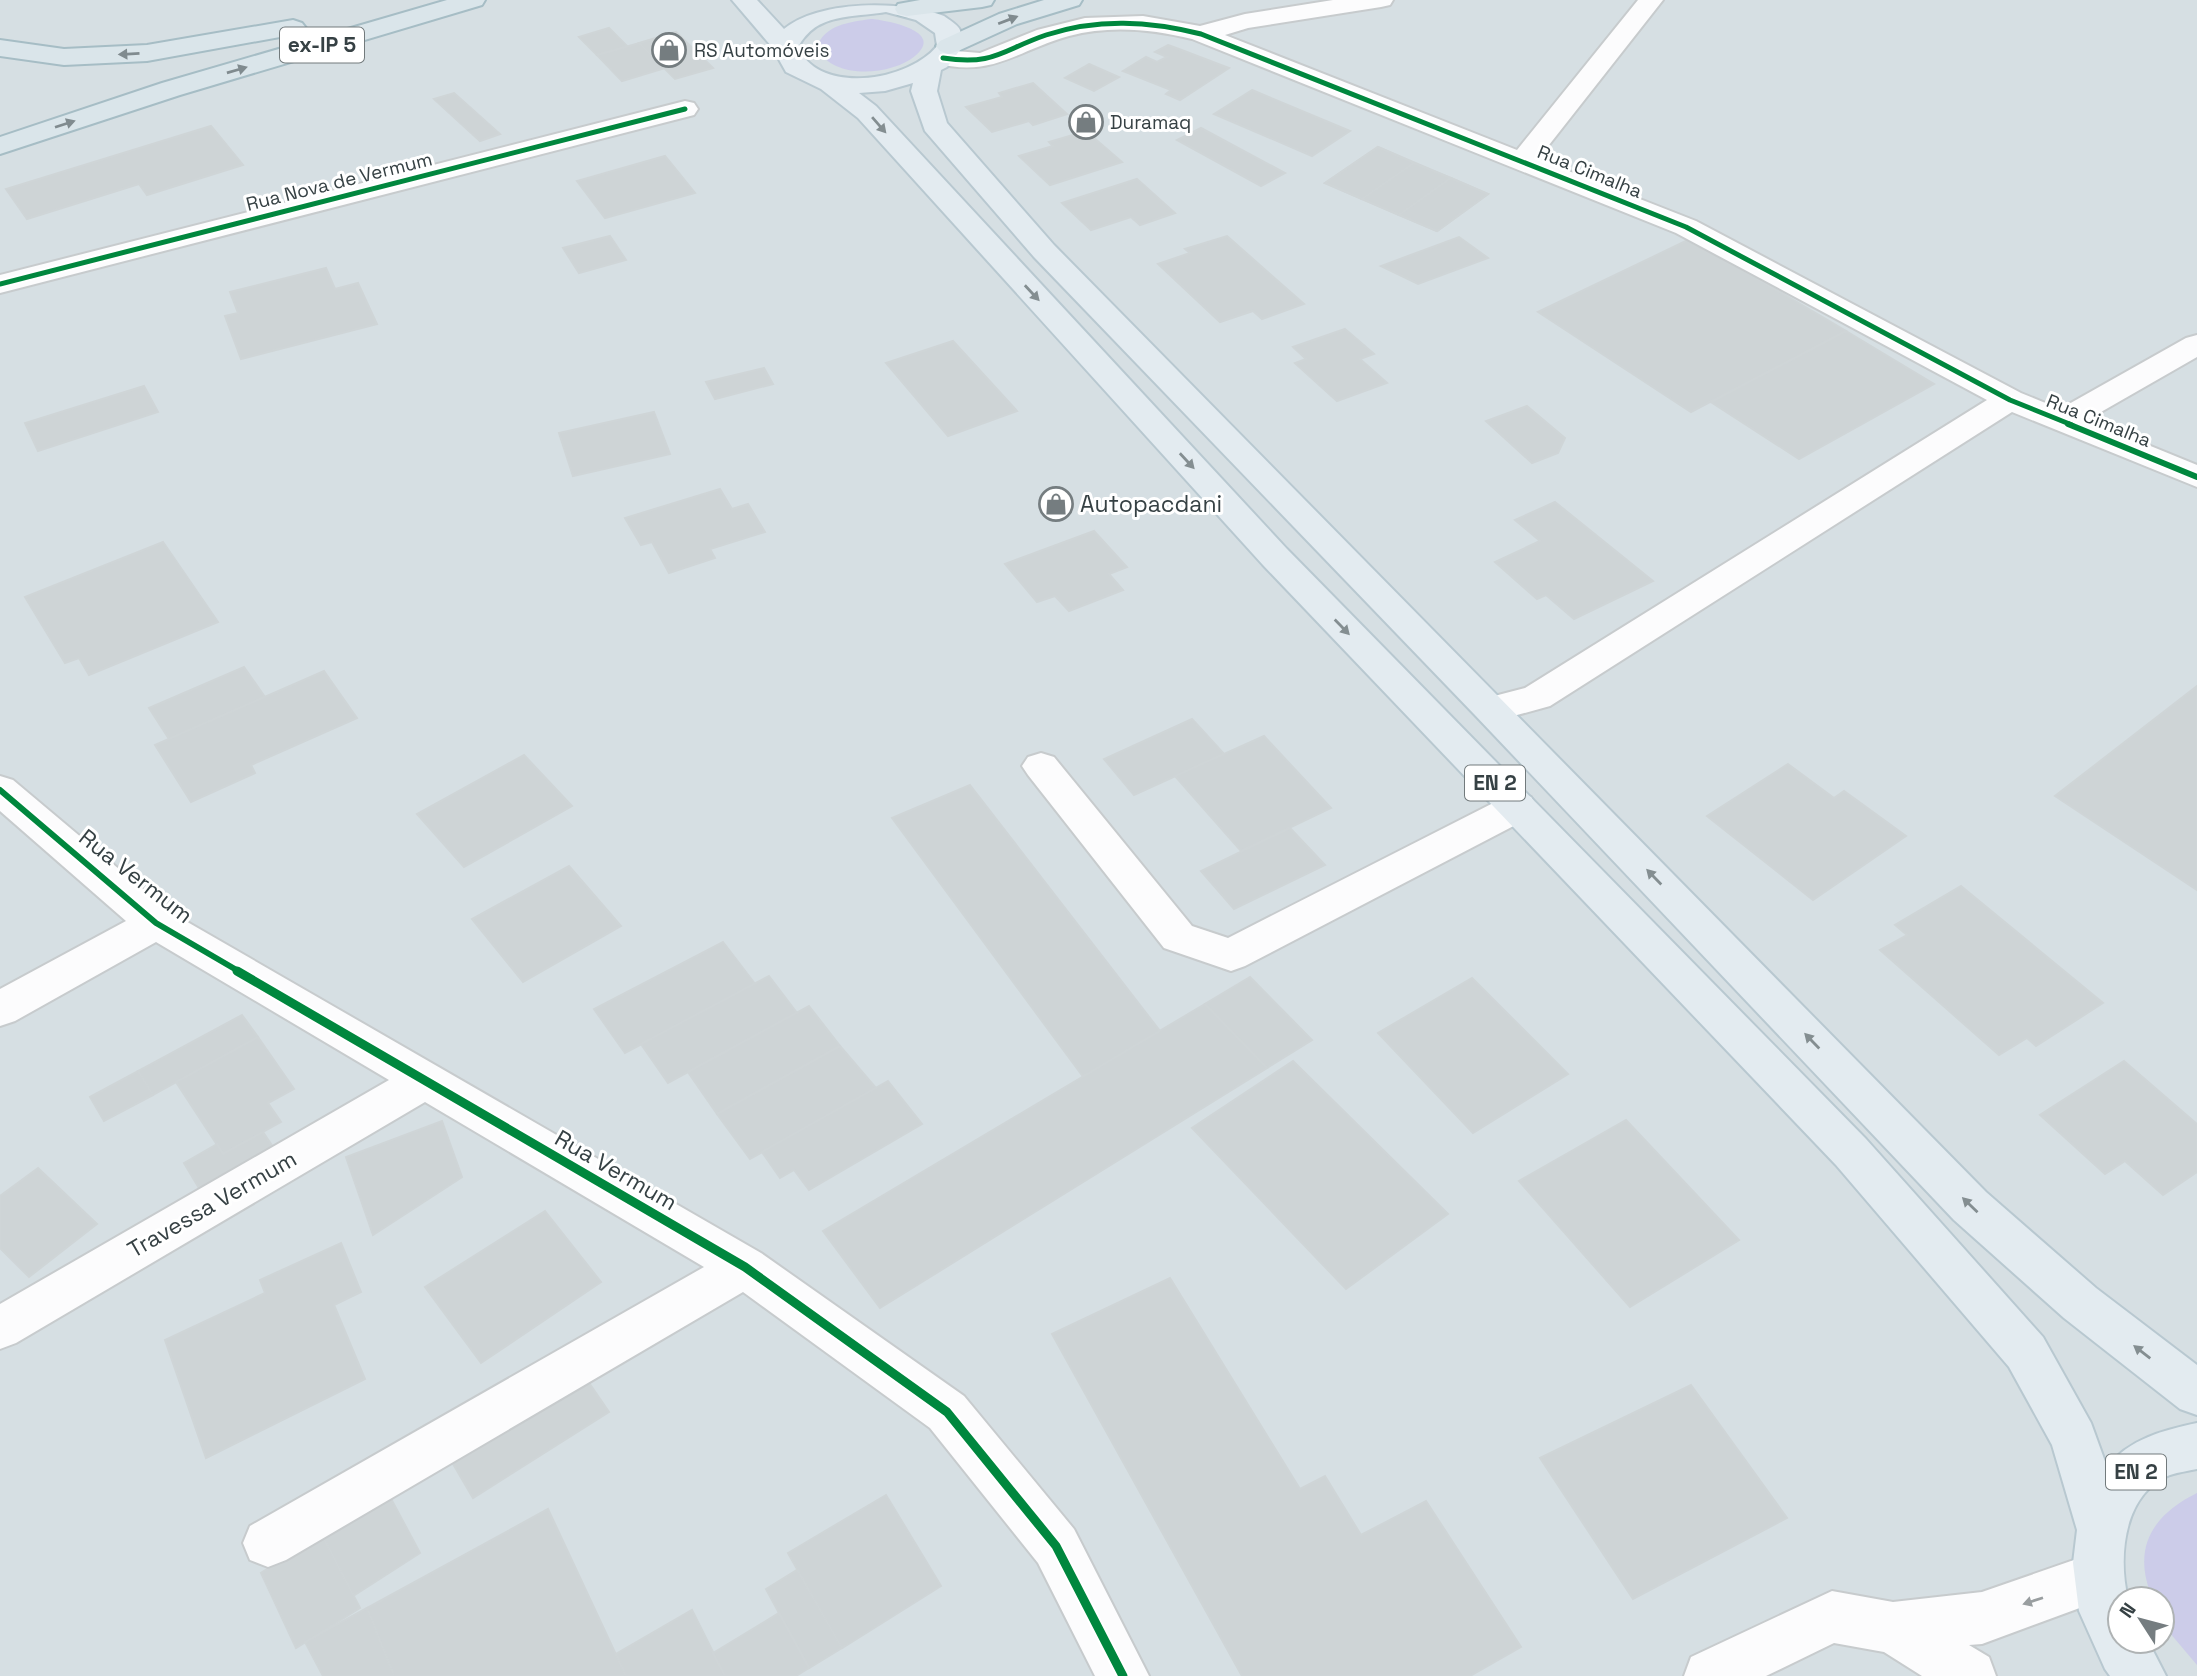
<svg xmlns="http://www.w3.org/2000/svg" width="2197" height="1676" font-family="'Space Grotesk',sans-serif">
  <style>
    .residential { fill: #d6dfe3; fill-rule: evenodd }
    .green { fill: #cccce9 }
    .building { fill: #ced4d6; stroke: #cfd5d7; stroke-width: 2 }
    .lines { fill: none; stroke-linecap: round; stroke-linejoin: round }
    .street-casing { stroke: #c7cbcd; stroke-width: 4 }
    .primary-casing { stroke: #b8c8d0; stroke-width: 4 }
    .highway-casing { stroke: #a6bdc5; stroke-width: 4 }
    .street { fill: #fcfcfd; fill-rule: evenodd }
    .primary { fill: #e3ebf0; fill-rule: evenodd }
    .highway { fill: #dae5ea; fill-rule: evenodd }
    .cycleway-far2-casing { stroke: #fff; stroke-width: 9 }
    .cycleway-far1-casing { stroke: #fff; stroke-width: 10 }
    .cycleway-casing { stroke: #fff; stroke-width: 13 }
    .cycleway-far2 { stroke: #00873e; stroke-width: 5 }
    .cycleway-far1 { stroke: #00873e; stroke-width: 6 }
    .cycleway { stroke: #00873e; stroke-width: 9 }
    .oneway { fill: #808b8f }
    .oneway2 { fill: #848e91 }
    .oneway3 { fill: #999ea0 }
    .labels { text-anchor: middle; stroke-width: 6; stroke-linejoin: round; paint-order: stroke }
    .far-poi-label { font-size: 19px; fill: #364144; stroke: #fff; text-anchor: start }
    .far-street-label { font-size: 19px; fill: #364144; stroke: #fff }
    .shield { fill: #fff; stroke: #727a7c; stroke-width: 2 }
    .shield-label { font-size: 21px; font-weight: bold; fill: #364144 }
    .poi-label { font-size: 23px; fill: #364144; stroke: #fff; text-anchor: start }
    .street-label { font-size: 23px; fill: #364144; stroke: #fff }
  </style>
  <rect width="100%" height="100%" fill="#e9edef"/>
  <path class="residential" d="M0,0H2197V1676H0ZM2120,1599H2162V1641H2120Z"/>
  <g class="green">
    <path d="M871,19C886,20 946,31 915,56C891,76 832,80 817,48C823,25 850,22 871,19Z"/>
    <path d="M2197,1493V1665L2164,1626L2162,1599H2153C2131,1549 2152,1515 2197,1493Z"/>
  </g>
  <g class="building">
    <polygon points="609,28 627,46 597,55 579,37"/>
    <polygon points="676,32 713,68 675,79 639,43"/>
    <polygon points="639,43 665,68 622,81 597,55"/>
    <polygon points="1168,45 1179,49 1229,68 1180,100 1166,94 1171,90 1123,71 1146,57 1157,62 1167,57 1155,52"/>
    <polygon points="1089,64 1119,77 1094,91 1065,78"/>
    <polygon points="1033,83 1067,114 1033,125 1029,121 992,132 966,107 1002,97 999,93"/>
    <polygon points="1252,90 1350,131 1312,156 1214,114"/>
    <polygon points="454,93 500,134 480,141 434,99"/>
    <polygon points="211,126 243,165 147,195 139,184 27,219 6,189"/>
    <polygon points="1201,128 1285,173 1261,186 1177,140"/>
    <polygon points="1086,131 1122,162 1050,185 1019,156 1053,146 1049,142"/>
    <polygon points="1378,147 1414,163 1362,199 1325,183"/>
    <polygon points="1378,147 1488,194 1437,231 1325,183"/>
    <polygon points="665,156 695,193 605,218 577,181"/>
    <polygon points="1414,163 1451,178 1399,215 1362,199"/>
    <polygon points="1451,178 1488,194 1437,231 1399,215"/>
    <polygon points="1137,179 1175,213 1140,225 1131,217 1091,230 1062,203"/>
    <polygon points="610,236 626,260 579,273 563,248"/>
    <polygon points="1227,236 1304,304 1262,319 1253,311 1220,322 1158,264 1190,253 1185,249"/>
    <polygon points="1459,237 1488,258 1418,284 1381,266"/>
    <polygon points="1690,239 1846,331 1691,412 1538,312"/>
    <polygon points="326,268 335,289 358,283 377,324 241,359 225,316 238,313 230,292"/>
    <polygon points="1345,329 1374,354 1360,359 1387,383 1337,401 1295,363 1306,359 1293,347"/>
    <polygon points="1846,331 1934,384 1799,459 1711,402"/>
    <polygon points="953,341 1017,411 948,436 886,363"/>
    <polygon points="764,368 773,384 715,399 706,382"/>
    <polygon points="144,386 158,412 38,451 25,423"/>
    <polygon points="1527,406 1565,438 1558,453 1532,463 1486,421"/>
    <polygon points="654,412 670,454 573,476 559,433"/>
    <polygon points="720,489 732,509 748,504 765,532 710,549 715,558 669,573 652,542 641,545 625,518"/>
    <polygon points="1555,502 1653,581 1574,619 1546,595 1537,599 1495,562 1540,541 1515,520"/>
    <polygon points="1094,531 1127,567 1109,574 1123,590 1069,611 1055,596 1037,602 1005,564"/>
    <polygon points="163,542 218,622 89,675 79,658 65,663 25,597"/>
    <polygon points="244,667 265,697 169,739 149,708"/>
    <polygon points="324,671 357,718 251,765 255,773 191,802 155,745"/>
    <polygon points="2197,686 2197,890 2055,796"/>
    <polygon points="1192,719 1224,754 1134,795 1104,759"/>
    <polygon points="1264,736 1331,808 1241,851 1175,776"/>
    <polygon points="524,755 572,806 464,867 417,814"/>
    <polygon points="1788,764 1834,798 1844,791 1906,836 1813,900 1707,816"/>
    <polygon points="970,785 1160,1031 1084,1078 892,818"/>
    <polygon points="1290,828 1325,865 1234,909 1201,871"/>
    <polygon points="569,866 621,926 523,982 472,919"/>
    <polygon points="1961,886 2103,1003 2036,1046 2027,1038 1999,1055 1880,950 1907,935 1895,925"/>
    <polygon points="723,942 755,984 625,1053 594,1009"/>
    <polygon points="769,976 797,1013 668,1083 641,1044"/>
    <polygon points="1250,977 1312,1040 1267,1068 1205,1004"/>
    <polygon points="1472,978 1568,1074 1473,1133 1378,1033"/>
    <polygon points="1205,1004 1267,1068 880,1308 823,1231"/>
    <polygon points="809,1006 840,1046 717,1114 688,1072"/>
    <polygon points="242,1015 258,1037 153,1095 138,1071"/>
    <polygon points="258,1037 294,1089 268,1103 281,1122 223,1154 176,1082"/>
    <polygon points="840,1046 876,1088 750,1159 717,1114"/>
    <polygon points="1293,1061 1448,1214 1346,1289 1192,1128"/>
    <polygon points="2124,1061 2197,1124 2197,1172 2163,1195 2125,1161 2105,1174 2040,1115"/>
    <polygon points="138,1071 153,1095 104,1121 90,1097"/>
    <polygon points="888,1081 922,1124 809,1190 794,1170 780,1178 762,1152"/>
    <polygon points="1626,1120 1739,1240 1630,1307 1519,1181"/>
    <polygon points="442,1121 462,1177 373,1235 346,1157"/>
    <polygon points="263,1132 277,1153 203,1195 184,1163 217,1144 223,1154"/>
    <polygon points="38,1168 97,1224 29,1277 0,1248 0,1196"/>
    <polygon points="545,1211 601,1282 481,1363 425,1287"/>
    <polygon points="341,1243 361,1292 334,1305 365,1379 206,1458 165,1340 265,1293 260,1280"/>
    <polygon points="1170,1278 1300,1489 1325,1476 1361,1535 1426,1501 1521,1647 1470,1676 1242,1676 1052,1334"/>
    <polygon points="583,1374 609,1412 473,1498 449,1457"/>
    <polygon points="1691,1385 1787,1518 1633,1599 1540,1458"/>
    <polygon points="389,1495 420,1553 353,1596 322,1535"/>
    <polygon points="886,1495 941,1586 842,1648 788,1553"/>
    <polygon points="548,1509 626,1676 394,1676 367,1608"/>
    <polygon points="322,1535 360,1608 296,1648 261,1573"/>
    <polygon points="797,1570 842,1648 809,1668 766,1589"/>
    <polygon points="367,1608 394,1676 323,1676 305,1642"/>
    <polygon points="692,1610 725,1676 626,1676 616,1654"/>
    <polygon points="779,1613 809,1668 796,1676 725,1676 713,1653"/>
  </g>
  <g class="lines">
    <g class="street-casing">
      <g id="street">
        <path d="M1333,0H1393L1390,5L1381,7L1248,28L1225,35L1517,150L1638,0H1663L1538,159L1696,221L2021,393L2060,409L2186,338L2197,335V357L2087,420L2197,465V487L2012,412L1550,706L1492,722L1479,718L1474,709L1479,700L1525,688L1987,400L1676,233L1192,39C1152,29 1109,25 1069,36C1015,51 994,78 934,63L930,58L934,53L943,50L980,53L1037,30L1085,18L1143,16L1200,26L1245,14Z"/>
        <polygon points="685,101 694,103 698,109 694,115 0,293 0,275"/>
        <polygon points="1041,753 1054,757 1192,926 1228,938 1505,797 1518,793 1531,797 1537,807 1531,817 1245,966 1231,971 1164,948 1028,775 1022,766 1028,757"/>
        <polygon points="0,776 13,780 170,912 761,1253 964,1396 1074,1529 1149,1676 1095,1676 1038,1563 930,1428 743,1292 286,1560 268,1567 250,1560 243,1543 250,1526 704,1267 425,1102 16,1343 0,1349 0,1304 389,1080 156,942 15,1021 0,1026 0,989 126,921 0,811"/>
        <polygon points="2097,1552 2115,1559 2122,1577 2115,1595 1982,1644 1969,1645 1989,1657 1996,1676 1922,1676 1884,1652 1834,1643 1766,1676 1684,1676 1691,1657 1832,1591 1893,1602 1982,1592"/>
      </g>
    </g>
    <g class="primary-casing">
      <path id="primary" d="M732,0H757L784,29C819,0 902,0 944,16C949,20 957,24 960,30C961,35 962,41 963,46L947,67L941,70L937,91L947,123L1054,245L1986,1192L2096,1288L2197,1365V1415L2180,1409L2064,1318L1954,1220L1474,714L1034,257L925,131L911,91L913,83L885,91L859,93L876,106L1287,549L1866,1139L2043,1337L2091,1423L2107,1467C2129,1439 2164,1430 2197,1423V1469C2188,1471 2179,1472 2170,1475C2123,1494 2118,1557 2128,1599H2120V1641H2148L2166,1676H2110L2105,1669L2079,1611L2073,1563L2077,1530L2052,1445L2009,1367L1836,1165L1263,565L858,118L821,89L786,72L772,47ZM886,12L916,20L935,33L937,46C909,81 819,96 798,47C817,12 852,18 886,12Z"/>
    </g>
    <g class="highway-casing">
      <g id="highway">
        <polygon points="447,0 485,0 482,5 180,95 0,154 0,137 162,83"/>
        <polygon points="920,0 994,0 991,5 982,7 907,16 898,14 895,9 898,4"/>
        <polygon points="1044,0 1082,0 1079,5 1017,24 958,51 949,54 940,51 936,46 940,41 999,14"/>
        <polygon points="293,20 302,23 306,28 302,33 147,61 64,65 0,56 0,40 64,49 147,45"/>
      </g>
    </g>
    <use href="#street" class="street"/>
    <use href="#primary" class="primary"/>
    <use href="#highway" class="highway"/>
    <g class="cycleway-far2-casing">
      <g id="cycleway-far2">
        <path d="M943,58C994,66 1002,50 1046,35C1098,18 1149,21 1201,34L1686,227L2010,400L2072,425"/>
        <polyline points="0,284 685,109"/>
      </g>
    </g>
    <g class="cycleway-far1-casing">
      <g id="cycleway-far1">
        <polyline points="2068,424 2197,477"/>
        <polyline points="0,790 156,923 240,972"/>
      </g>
    </g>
    <g class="cycleway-casing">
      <polyline id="cycleway" points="237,971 745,1267 947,1412 1056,1546 1123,1676"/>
    </g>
    <use href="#cycleway-far2" class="cycleway-far2"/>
    <use href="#cycleway-far1" class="cycleway-far1"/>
    <use href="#cycleway" class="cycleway"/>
  </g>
  <defs><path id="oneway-solid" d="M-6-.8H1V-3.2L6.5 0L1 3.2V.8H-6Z" transform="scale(1.75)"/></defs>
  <g class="oneway">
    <use href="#oneway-solid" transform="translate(1008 20) rotate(-21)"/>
    <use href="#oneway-solid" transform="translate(129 54) rotate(177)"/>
    <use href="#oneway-solid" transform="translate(237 70) rotate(-16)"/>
    <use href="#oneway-solid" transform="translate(65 124) rotate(-18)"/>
  </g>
  <g class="oneway2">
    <use href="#oneway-solid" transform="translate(879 125) rotate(49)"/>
    <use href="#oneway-solid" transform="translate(1032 293) rotate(47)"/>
    <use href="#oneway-solid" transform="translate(1187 461) rotate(47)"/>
    <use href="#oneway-solid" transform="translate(1342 627) rotate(46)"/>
    <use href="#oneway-solid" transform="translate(1654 877) rotate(-134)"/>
    <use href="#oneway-solid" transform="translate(1812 1041) rotate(-134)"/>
    <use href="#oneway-solid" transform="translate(1970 1205) rotate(-136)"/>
    <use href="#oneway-solid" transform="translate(2142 1352) rotate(-142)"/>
  </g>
  <use class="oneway3" href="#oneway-solid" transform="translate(2033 1601) rotate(162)"/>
  <defs>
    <g id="shop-ring" transform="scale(1.75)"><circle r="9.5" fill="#fff" stroke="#757d80" stroke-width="1.5"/><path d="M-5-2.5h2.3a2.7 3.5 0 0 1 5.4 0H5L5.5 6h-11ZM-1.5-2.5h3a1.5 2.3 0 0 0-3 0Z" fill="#757d80"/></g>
  </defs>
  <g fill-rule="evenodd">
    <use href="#shop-ring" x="669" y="50"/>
    <use href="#shop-ring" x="1086" y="122"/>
    <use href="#shop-ring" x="1056" y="504"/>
  </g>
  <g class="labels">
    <g class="far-poi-label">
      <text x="694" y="57">RS Automóveis</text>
      <text x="1110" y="129">Duramaq</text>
    </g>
    <g class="far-street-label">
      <text transform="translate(1590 171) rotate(22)" y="7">Rua Cimalha</text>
      <text transform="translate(339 181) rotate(-14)" y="7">Rua Nova de Vermum</text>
      <text transform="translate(2099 420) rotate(22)" y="7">Rua Cimalha</text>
    </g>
    <g class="shield">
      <rect x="280" y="27.5" width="84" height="35" rx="5"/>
      <rect x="1465" y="765.5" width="60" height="35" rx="5"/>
      <rect x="2106" y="1454.5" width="60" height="35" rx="5"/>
    </g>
    <g class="shield-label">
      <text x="322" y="52">ex-IP 5</text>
      <text x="1495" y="790">EN 2</text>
      <text x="2136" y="1479">EN 2</text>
    </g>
    <g class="poi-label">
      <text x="1080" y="512">Autopacdani</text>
    </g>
    <g class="street-label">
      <text transform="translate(136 876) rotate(38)" y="8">Rua Vermum</text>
      <text transform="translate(616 1170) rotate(30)" y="8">Rua Vermum</text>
      <text transform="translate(212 1204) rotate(-30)" y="8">Travessa Vermum</text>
    </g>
  </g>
  <g transform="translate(2141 1620) rotate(306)"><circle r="33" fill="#ffffff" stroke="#afb3b4" stroke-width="2"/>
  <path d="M0-5L12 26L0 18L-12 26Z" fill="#757d80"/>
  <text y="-10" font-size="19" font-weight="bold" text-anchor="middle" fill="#364144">N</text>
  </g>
</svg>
